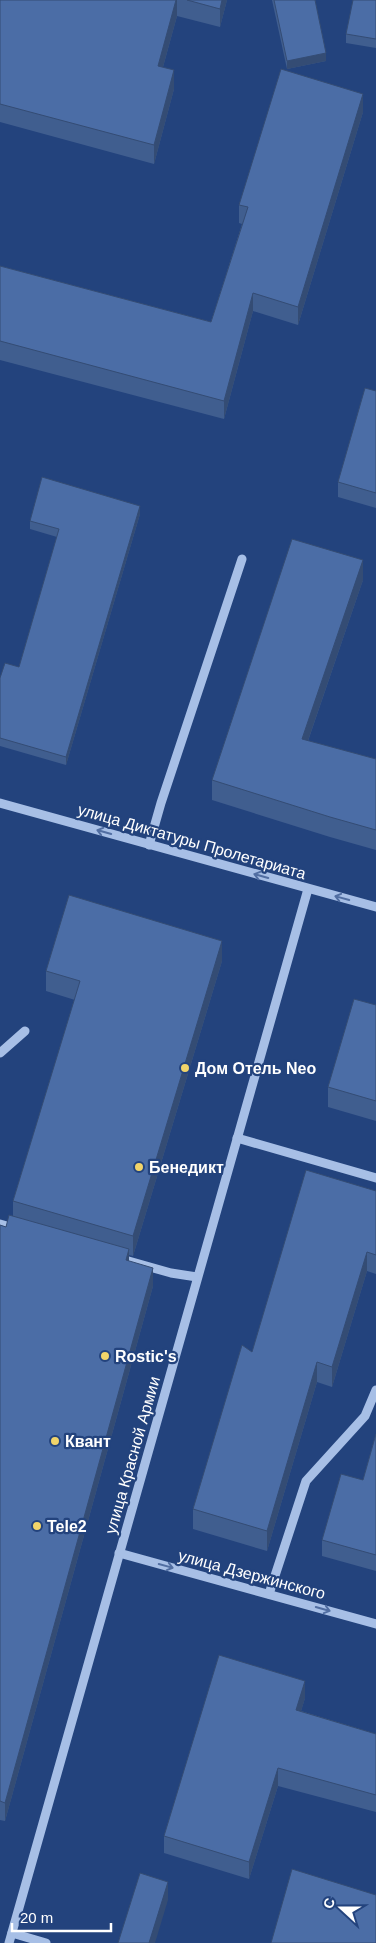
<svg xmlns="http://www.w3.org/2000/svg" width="376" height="1943" font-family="Arial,sans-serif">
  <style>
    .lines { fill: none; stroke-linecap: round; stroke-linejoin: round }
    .minor { stroke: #a7bfe6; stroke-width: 9 }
    .wall { fill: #405e8f }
    .shaded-wall { fill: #344c74 }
    .building { fill: #4b6da6; stroke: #344c74 }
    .oneway { stroke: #516ea2 }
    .poi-dot { fill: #f1d46a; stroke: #23437d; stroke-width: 2 }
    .labels { text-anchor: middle; stroke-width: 4.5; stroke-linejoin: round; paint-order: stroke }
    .street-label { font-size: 16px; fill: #fff; stroke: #23437d }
    .poi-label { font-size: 16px; font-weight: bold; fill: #fff; stroke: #23437d; text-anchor: start }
  </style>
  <rect width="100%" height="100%" fill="#23437d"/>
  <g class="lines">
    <g class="minor">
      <polyline points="0,803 376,907"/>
      <polyline points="149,845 161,803 242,559"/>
      <polyline points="0,1053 25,1031"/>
      <polyline points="237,1138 376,1178"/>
      <polyline points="0,1224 17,1229"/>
      <polyline points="118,1258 171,1273 197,1277"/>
      <polyline points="119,1553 376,1624"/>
      <polyline points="269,1594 306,1481 365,1416 376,1390"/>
      <polyline points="12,1933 46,1943"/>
      <polyline points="9,1943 308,889"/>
    </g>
  </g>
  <g class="wall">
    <polygon points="0,0 227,0 220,27 177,16 163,67 174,89 154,164 0,122"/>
    <polygon points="272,0 315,0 326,61 287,69"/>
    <polygon points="376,0 376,48 346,43 346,34"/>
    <polygon points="363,112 298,325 253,311 224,419 0,360 0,266 211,322 242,224 239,223 239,205"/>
    <polygon points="376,391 376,508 338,497 338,482"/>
    <polygon points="140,514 66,765 0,746 0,678 19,667 57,537 30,529 30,521"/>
    <polygon points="363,580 308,741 376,759 376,850 330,837 212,800 212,780"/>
    <polygon points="222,961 133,1256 129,1255 129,1261 153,1286 5,1821 0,1820 0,1225 6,1227 13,1216 13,1201 75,1000 46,991 46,971"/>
    <polygon points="376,1005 376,1121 328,1107 328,1087"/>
    <polygon points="376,1191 376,1274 367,1271 332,1387 317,1382 267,1551 193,1529 193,1509 252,1352"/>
    <polygon points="376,1434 376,1571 322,1556 322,1540 363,1480"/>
    <polygon points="305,1698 301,1711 376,1734 376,1812 278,1786 249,1879 164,1853 164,1836"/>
  </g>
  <g class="shaded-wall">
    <polygon points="176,0 177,0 177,16 158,85 158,66"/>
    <polygon points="222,0 227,0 220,27 220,9"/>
    <polygon points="326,53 326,61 287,69 287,61"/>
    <polygon points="174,70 174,89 154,164 154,145"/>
    <polygon points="363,94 363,112 298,325 298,307"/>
    <polygon points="253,293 253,311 224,419 224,401"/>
    <polygon points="140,506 140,514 66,765 66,757"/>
    <polygon points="363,560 363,580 302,758 302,739"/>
    <polygon points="222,941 222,961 133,1256 133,1236"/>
    <polygon points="129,1249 129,1268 126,1260"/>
    <polygon points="367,1252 367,1271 332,1387 332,1367"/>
    <polygon points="153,1268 153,1286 5,1821 5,1803"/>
    <polygon points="317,1362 317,1382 267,1551 267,1531"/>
    <polygon points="305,1681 305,1698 296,1728 296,1710"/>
    <polygon points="278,1768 278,1786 249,1879 249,1862"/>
    <polygon points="168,1882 168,1900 155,1943 149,1943"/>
  </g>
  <g class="building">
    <polygon points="0,0 176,0 158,66 174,70 154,145 0,104"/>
    <polygon points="187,0 222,0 220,9"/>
    <polygon points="274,0 315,0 326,53 287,61"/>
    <polygon points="353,0 376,0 376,39 346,34"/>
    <polygon points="281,69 363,94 298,307 253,293 224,401 0,341 0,266 211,322 248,207 239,205"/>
    <polygon points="365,388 376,391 376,493 338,482"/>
    <polygon points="42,477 140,506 66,757 0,738 0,678 5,663 19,667 59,529 30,521"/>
    <polygon points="292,539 363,560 302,739 376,759 376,830 330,817 212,780"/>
    <polygon points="69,895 222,941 133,1236 13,1201 80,981 46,971"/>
    <polygon points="354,999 376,1005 376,1101 328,1087"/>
    <polygon points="306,1170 376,1191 376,1255 367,1252 332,1367 317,1362 267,1531 193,1509 242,1345 252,1352"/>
    <polygon points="9,1215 129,1249 126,1260 153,1268 5,1803 0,1801 0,1225 6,1227"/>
    <polygon points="376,1434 376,1555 322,1540 341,1474 363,1480"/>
    <polygon points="219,1655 305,1681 296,1710 376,1734 376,1795 278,1768 249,1862 164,1836"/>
    <polygon points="292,1869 376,1895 376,1943 271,1943"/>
    <polygon points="140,1873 168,1882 149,1943 118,1943"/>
  </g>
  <defs><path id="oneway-shaft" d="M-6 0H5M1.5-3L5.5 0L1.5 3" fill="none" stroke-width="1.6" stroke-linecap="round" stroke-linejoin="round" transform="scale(1.25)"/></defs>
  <g class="oneway">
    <use href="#oneway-shaft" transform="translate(104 832) rotate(-164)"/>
    <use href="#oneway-shaft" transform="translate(261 876) rotate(-164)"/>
    <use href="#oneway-shaft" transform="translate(342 898) rotate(-165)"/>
    <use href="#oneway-shaft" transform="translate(166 1566) rotate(15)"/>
    <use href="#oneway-shaft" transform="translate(323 1609) rotate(16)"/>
  </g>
  <g class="poi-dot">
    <circle cx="185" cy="1068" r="5"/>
    <circle cx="139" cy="1167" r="5"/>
    <circle cx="105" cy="1356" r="5"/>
    <circle cx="55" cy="1441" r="5"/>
    <circle cx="37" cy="1526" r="5"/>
  </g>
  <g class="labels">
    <g class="street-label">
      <text transform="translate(192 841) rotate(16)" y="6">улица Диктатуры Пролетариата</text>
      <text transform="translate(132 1455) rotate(-74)" y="6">улица Красной Армии</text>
      <text transform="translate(252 1574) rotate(15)" y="6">улица Дзержинского</text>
    </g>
    <g class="poi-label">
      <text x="195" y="1074">Дом Отель Neo</text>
      <text x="149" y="1173">Бенедикт</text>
      <text x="115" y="1362">Rostic's</text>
      <text x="65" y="1447">Квант</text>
      <text x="47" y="1532">Tele2</text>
    </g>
  </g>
  <g transform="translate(341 1908) rotate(291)" stroke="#23437d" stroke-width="4" paint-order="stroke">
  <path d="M0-4L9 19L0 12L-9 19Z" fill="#ffffff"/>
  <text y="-8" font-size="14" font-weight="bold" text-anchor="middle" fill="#ffffff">С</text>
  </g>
  <path d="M12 1923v8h99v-8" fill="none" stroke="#ffffff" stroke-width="2.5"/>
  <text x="20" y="1923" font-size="15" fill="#ffffff" stroke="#23437d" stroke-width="4" paint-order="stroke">20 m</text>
</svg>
